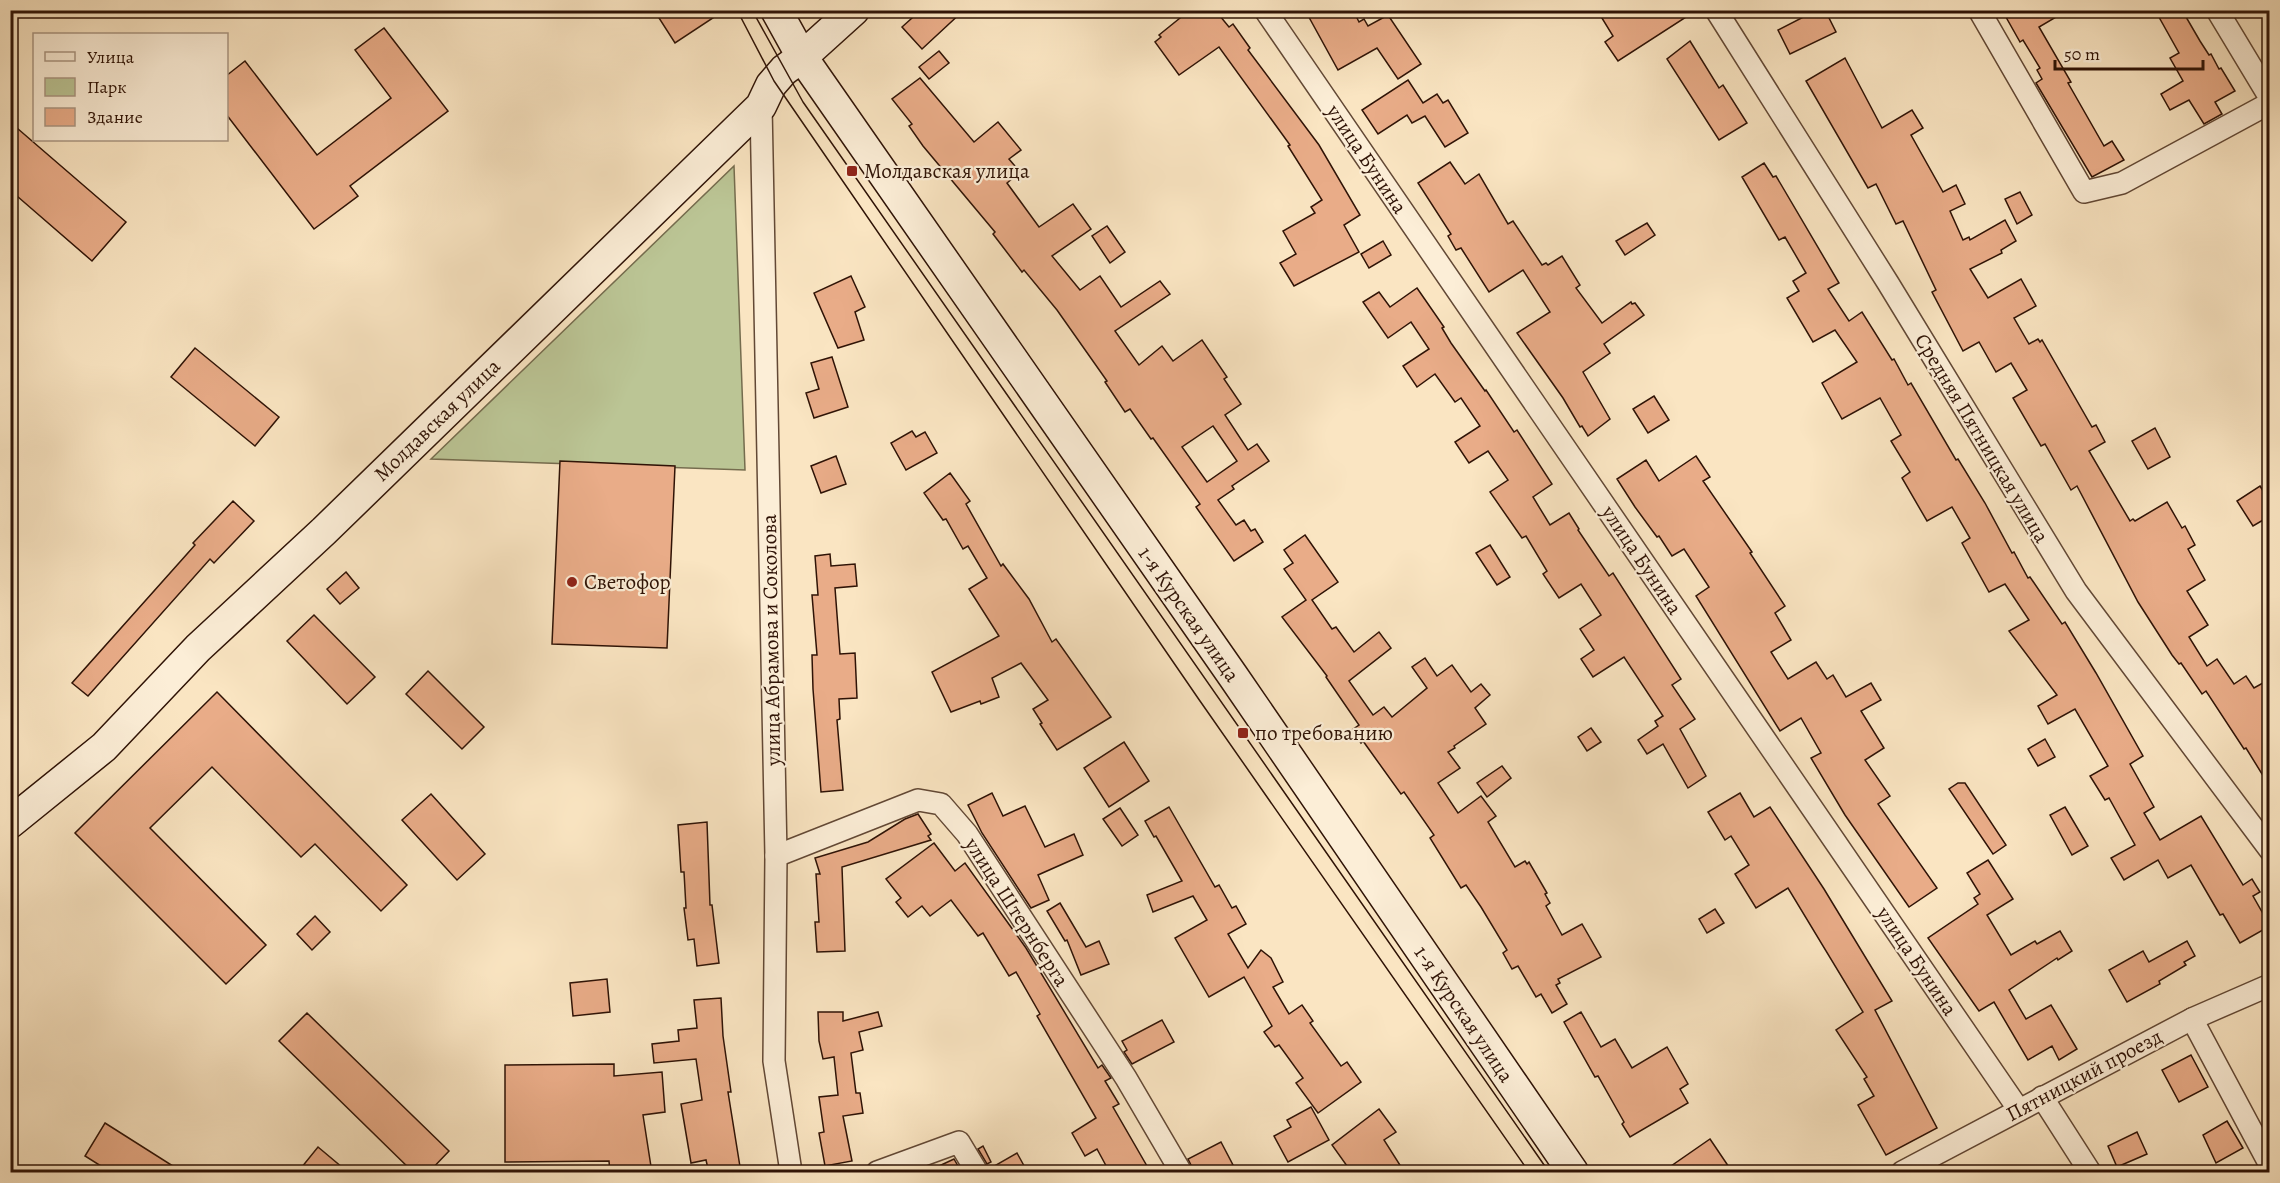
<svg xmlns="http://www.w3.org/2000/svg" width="2280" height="1183" font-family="Alegreya,serif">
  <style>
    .green { fill: #bbc595; stroke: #756c4e; stroke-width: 1.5 }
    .building { fill: #e9ac88; stroke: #2f1306; stroke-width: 1.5; fill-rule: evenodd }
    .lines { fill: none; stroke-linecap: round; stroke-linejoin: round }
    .street-casing { stroke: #624835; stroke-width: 24 }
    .secondary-casing { stroke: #2f1306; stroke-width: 33 }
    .street { stroke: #fceed7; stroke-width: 21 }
    .secondary { stroke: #fceed7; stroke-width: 30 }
    .tram { stroke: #2f1306; stroke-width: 1.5 }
    .poi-dot { fill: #8f2418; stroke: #fceed7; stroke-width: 2 }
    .labels { text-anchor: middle; stroke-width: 4.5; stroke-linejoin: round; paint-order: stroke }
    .street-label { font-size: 21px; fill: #2f1306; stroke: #fceed7 }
    .poi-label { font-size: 21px; fill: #2f1306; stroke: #fceed7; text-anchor: start }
  </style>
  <rect width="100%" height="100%" fill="#fae5c2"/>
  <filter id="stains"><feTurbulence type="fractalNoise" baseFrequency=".00333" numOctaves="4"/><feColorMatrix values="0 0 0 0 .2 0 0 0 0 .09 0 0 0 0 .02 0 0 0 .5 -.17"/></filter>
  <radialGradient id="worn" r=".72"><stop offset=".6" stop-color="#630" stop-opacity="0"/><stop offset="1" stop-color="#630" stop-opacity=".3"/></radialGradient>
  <polygon class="green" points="734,166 745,470 431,459"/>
  <g class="building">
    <polygon points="671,10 725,10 675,43 659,18"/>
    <polygon points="921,10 964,10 922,49 902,27"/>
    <polygon points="1190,10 1215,10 1229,27 1233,24 1250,48 1248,50 1319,145 1360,215 1344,225 1359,252 1294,286 1280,263 1296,254 1283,231 1315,213 1311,207 1322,200 1288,146 1290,145 1219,47 1179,75 1155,42 1161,37 1159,35"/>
    <polygon points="1305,10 1353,10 1359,22 1364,19 1368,26 1388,15 1421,64 1398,79 1377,48 1338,70"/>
    <polygon points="1597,10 1697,10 1618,61 1605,42 1613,36"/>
    <polygon points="1817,10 1825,10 1836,32 1790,54 1778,30"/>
    <polygon points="2002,10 2068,10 2039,27 2071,82 2068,83 2104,146 2112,141 2124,160 2092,177 2036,83 2042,79 2037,70 2040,68 2023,40 2020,42"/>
    <polygon points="2155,10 2182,10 2200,41 2209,55 2211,54 2219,69 2221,68 2235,91 2215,102 2222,114 2204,124 2189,100 2170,110 2161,94 2183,81 2170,58 2179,53"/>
    <polygon points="384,28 448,111 350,186 358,196 314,229 226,114 226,76 245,61 317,155 391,98 355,50"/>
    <polygon points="1690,41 1719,88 1723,85 1747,123 1719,140 1667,59"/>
    <polygon points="939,51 949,63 929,79 919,67"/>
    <polygon points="1845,58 1882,128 1912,110 1923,128 1911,135 1943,192 1956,185 1965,204 1950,211 1963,240 1969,237 1970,240 2005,220 2016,241 2001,250 2002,253 1970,269 1988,298 2021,279 2036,306 2014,318 2029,344 2038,339 2040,342 2042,340 2092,427 2096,425 2105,442 2089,451 2130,521 2133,519 2135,521 2167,502 2182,528 2185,526 2195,545 2188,549 2205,580 2187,591 2208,625 2189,637 2207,666 2217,659 2234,684 2246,676 2254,688 2270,679 2270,787 2246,748 2244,749 2206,691 2202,694 2181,663 2179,664 2172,655 2138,602 2077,486 2071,490 2045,444 2041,446 2013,398 2027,390 2011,363 1996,372 1979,342 1963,351 1932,292 1936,290 1903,221 1896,224 1876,184 1868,188 1806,81"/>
    <path d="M920,78L974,142L998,122L1021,150L1009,159L1020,172L1007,183L1039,227L1073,204L1091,229L1052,256L1080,290L1100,276L1121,307L1160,281L1170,294L1115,331L1139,365L1162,346L1173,361L1202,340L1227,377L1224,379L1241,404L1225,415L1248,450L1257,444L1269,461L1232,486L1234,489L1218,500L1236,525L1244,520L1251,531L1255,529L1263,542L1234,561L1196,507L1200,504L1153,438L1151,439L1130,409L1125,412L1105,382L1107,381L1057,310L1024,270L1022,272L993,234L995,232L923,146L909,126L912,124L892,99ZM1213,426L1237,461L1207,482L1182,447Z"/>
    <polygon points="1408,80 1423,103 1437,94 1443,103 1448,100 1468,133 1445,147 1425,116 1412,123 1407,115 1378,134 1362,110"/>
    <polygon points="10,122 126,222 92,261 10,190"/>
    <polygon points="1450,162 1465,184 1479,174 1508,224 1513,221 1542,265 1546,263 1548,265 1562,256 1580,285 1576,288 1602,323 1631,302 1632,304 1635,303 1644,315 1604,344 1610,353 1583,372 1610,419 1588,436 1582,426 1580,427 1563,398 1517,333 1550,312 1523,270 1489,292 1461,248 1456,250 1448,236 1451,234 1418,183"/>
    <polygon points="1764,163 1773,177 1776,176 1839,283 1828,289 1849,321 1862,312 1892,360 1894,359 1908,385 1911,383 1956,460 1958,459 1985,503 2012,553 2014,552 2028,578 2030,577 2062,624 2065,622 2096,673 2143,756 2130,764 2154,807 2144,813 2160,840 2201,816 2243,885 2252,879 2260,892 2253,896 2270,926 2240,943 2223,914 2220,915 2191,865 2168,878 2158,860 2124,880 2111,858 2135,845 2109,798 2105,800 2090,776 2108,766 2075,709 2048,724 2038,706 2057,695 2009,631 2029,620 2005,584 1989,592 1962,543 1970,538 1952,507 1927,521 1902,478 1910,472 1891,441 1901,435 1880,398 1842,419 1828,394 1822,383 1857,362 1835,330 1813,342 1787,298 1799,291 1793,281 1806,273 1785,237 1779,240 1742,177"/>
    <polygon points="2020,192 2032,215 2017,224 2005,199"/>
    <polygon points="1647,223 1655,235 1625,255 1616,241"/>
    <polygon points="1107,226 1125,252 1110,263 1092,236"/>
    <polygon points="1383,241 1391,255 1369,268 1361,254"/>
    <polygon points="851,276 865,307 855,312 864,340 838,348 814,293"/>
    <polygon points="1417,288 1444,327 1442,328 1451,343 1485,391 1486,390 1514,432 1517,430 1552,484 1533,497 1550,525 1569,513 1579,529 1578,530 1609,576 1613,573 1681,679 1672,685 1695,719 1680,729 1706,776 1688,788 1663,744 1647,754 1638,740 1658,726 1655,721 1663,716 1624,657 1593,677 1581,659 1594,650 1580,629 1601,615 1581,584 1559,598 1543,574 1547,571 1526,536 1522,538 1490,492 1508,480 1488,451 1469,463 1455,442 1480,426 1461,398 1455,402 1435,374 1417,387 1403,366 1429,349 1411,322 1388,338 1363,302 1379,292 1390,307"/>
    <polygon points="195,348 279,417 255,446 171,377"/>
    <polygon points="832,357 848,407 814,418 806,393 819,389 811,363"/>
    <polygon points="1654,396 1669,420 1648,433 1633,409"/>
    <polygon points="2155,428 2170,457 2148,469 2132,441"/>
    <polygon points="912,431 916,437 925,432 937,453 906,470 891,443"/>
    <polygon points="836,456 846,484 821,493 811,466"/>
    <polygon points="1696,456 1710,477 1703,481 1752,552 1750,553 1785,606 1775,613 1791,640 1771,652 1788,679 1816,662 1827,679 1833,675 1846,697 1871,683 1881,700 1861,711 1884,748 1865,760 1890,796 1878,804 1937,888 1909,907 1845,815 1811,758 1821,753 1801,718 1780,731 1696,596 1709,587 1684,549 1672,556 1659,536 1657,537 1635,507 1617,479 1646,460 1659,481"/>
    <polygon points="560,461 675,466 667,648 552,644"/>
    <polygon points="950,473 970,501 966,504 1001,566 1003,564 1029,599 1052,642 1056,639 1111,717 1057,750 1040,724 1042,723 1033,709 1048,700 1021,663 992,678 999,697 981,704 980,701 951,712 932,672 999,636 969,589 987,578 968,546 963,549 946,519 943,520 924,493"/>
    <polygon points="2260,486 2270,502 2270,516 2253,526 2237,501"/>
    <polygon points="233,501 254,521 214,563 210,559 88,696 72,683 195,545 193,543"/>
    <polygon points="1305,535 1338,582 1312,600 1332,629 1336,627 1354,652 1379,632 1391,648 1349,681 1373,715 1384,707 1392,717 1427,688 1412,667 1425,658 1437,676 1452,665 1471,692 1481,684 1490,695 1475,708 1486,724 1454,746 1455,748 1448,752 1460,768 1438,783 1458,813 1481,796 1496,816 1488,822 1515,867 1525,861 1527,864 1529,862 1547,893 1545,894 1550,903 1546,906 1562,935 1582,924 1601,957 1558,979 1560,983 1556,985 1567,1004 1552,1013 1541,994 1536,997 1518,966 1512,969 1503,953 1507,950 1481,907 1466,885 1461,888 1430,838 1434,835 1404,792 1401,794 1363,741 1361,743 1352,730 1359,725 1326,677 1327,676 1282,617 1306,600 1284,569 1293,563 1284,550"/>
    <polygon points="1490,545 1510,577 1497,585 1476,553"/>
    <polygon points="830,554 831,566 855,564 857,586 835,588 840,654 855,653 857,698 839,699 840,719 837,720 843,790 821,792 813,689 812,655 817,655 812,595 818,595 815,556"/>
    <polygon points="346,572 359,588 340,604 327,589"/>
    <polygon points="314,615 375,677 347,704 287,641"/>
    <polygon points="428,671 484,727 462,749 406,694"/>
    <polygon points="217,692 407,885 381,911 315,844 301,857 212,767 150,828 266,945 226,984 75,833"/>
    <polygon points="1591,728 1601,742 1587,751 1578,737"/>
    <polygon points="2045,739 2055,757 2038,766 2028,749"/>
    <polygon points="1124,742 1149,781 1109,807 1084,768"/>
    <polygon points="1502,766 1511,778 1487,797 1477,783"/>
    <polygon points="1958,783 1965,783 2006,845 1993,854 1949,789"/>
    <polygon points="992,793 1003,816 1025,806 1045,847 1074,834 1083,855 1038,875 1049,900 1031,908 982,833 968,805"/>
    <polygon points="1740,793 1754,817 1770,807 1824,889 1892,1001 1875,1010 1937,1128 1886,1155 1858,1105 1874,1096 1864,1079 1867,1077 1836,1030 1863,1012 1788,888 1756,908 1735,874 1749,865 1731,836 1725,840 1708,812"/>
    <polygon points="431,794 485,854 457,880 402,820"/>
    <polygon points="1169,807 1215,887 1219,885 1232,908 1236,906 1246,924 1228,934 1248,968 1261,950 1271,958 1283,982 1273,987 1289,1014 1302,1005 1313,1021 1310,1023 1341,1066 1347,1062 1361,1082 1318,1113 1296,1083 1303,1078 1279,1045 1275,1047 1264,1032 1272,1026 1244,977 1209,997 1175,938 1207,920 1193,896 1153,912 1147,895 1182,881 1156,836 1154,837 1145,821"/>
    <polygon points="2065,807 2088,846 2072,855 2050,815"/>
    <polygon points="1120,808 1138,835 1122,846 1103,819"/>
    <polygon points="918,814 931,834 928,836 931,840 842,867 845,951 817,952 815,922 819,922 816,874 820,874 815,858 868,842 905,819"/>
    <polygon points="707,822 710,905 712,905 719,963 697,966 694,939 688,940 684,908 686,908 684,872 681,872 678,825"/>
    <polygon points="934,843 955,871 965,863 1026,948 1098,1068 1102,1065 1111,1078 1105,1081 1119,1104 1113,1107 1151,1173 1110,1173 1097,1149 1085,1156 1072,1133 1096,1118 1037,1016 1040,1014 1016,972 1009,976 983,933 978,936 951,900 930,916 922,906 908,917 896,902 901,898 886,879"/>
    <polygon points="1988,860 2013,899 1987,915 2011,955 2035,941 2037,944 2060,931 2072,951 2058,960 2057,958 2009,990 2026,1019 2051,1005 2077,1049 2059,1060 2052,1046 2028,1060 1994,1002 1979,1011 1928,938 1978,904 1974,898 1980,894 1967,873"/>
    <polygon points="1060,903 1086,947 1099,941 1109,964 1081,975 1067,940 1065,941 1047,911"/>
    <polygon points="1715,909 1724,923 1707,933 1699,919"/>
    <polygon points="315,916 330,932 312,950 297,934"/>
    <polygon points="2187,941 2195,956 2184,962 2186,965 2159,981 2160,984 2127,1002 2109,970 2143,951 2149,962"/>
    <polygon points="607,979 610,1012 573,1016 570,983"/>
    <polygon points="721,998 723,1036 731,1092 728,1092 741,1173 709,1173 706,1160 691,1163 681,1104 702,1100 696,1059 654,1063 652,1044 679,1041 678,1030 697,1028 694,1000"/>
    <polygon points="818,1012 843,1012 843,1021 878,1012 882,1026 859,1032 863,1050 851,1053 856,1093 860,1093 863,1113 843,1116 852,1161 825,1166 819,1133 824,1132 819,1097 838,1095 834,1057 823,1059 819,1041"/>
    <polygon points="1581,1012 1601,1047 1615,1039 1632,1068 1667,1047 1688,1084 1680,1089 1688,1103 1630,1137 1622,1124 1624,1122 1598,1076 1595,1077 1564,1022"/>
    <polygon points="307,1013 449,1151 428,1173 414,1173 279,1041"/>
    <polygon points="1162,1020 1174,1042 1132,1064 1124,1052 1127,1050 1122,1041"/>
    <polygon points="2191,1055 2208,1087 2179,1102 2162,1070"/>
    <polygon points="614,1064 614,1076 662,1072 665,1112 643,1115 652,1173 610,1173 609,1161 505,1162 505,1065"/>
    <polygon points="1311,1107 1329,1140 1288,1162 1274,1136 1291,1127 1287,1120"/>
    <polygon points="1379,1109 1396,1132 1384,1140 1405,1173 1352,1173 1332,1145"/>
    <polygon points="2227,1121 2243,1148 2216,1163 2203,1135"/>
    <polygon points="105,1123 184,1173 112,1173 85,1156"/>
    <polygon points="2137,1132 2147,1154 2117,1167 2108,1146"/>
    <polygon points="1710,1139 1733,1173 1661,1173"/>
    <polygon points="1221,1142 1233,1165 1218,1173 1195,1173 1188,1159"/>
    <polygon points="983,1146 991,1162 987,1164 978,1149"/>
    <polygon points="318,1147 349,1173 297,1173"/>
    <polygon points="1017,1153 1028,1173 990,1173 989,1169"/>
    <polygon points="954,1159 962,1173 924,1173"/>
  </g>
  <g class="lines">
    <g class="street-casing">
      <g id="street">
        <polyline points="1265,10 2019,1110"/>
        <polyline points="1716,10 1888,283 2076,591 2270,850"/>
        <polyline points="1979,10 2084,192 2122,183 2270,103"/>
        <polyline points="2217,10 2270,98"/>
        <polyline points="761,106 776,856 774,1061 791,1172"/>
        <polyline points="776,856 918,800 941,804 967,834 1126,1078 1181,1172"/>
        <polyline points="2192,1019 2270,1165"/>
        <polyline points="2042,1097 2090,1172"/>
        <polyline points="877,1172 959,1142 977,1172"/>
        <polyline points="1902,1172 2192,1019 2270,985"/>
      </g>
    </g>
    <g class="secondary-casing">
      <g id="secondary">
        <polyline points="776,10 802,57 1233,676 1573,1172"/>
        <polyline points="10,823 104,747 198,648 324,531 761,106 771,85 784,70 802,57 854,10"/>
      </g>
    </g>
    <use href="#street" class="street"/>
    <use href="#secondary" class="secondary"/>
    <g class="tram">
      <polyline points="737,10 774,81 1200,701 1529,1172"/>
      <polyline points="752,10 803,102 1549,1172"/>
    </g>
  </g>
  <g class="poi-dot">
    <rect x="846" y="165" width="12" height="12" rx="3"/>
    <circle cx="572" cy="582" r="6"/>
    <rect x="1237" y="727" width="12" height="12" rx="3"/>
  </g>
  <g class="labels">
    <g class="street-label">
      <text transform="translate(1367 159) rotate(56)" y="7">улица Бунина</text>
      <text transform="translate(437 420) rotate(-44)" y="7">Молдавская улица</text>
      <text transform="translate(1982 438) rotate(59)" y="7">Средняя Пятницкая улица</text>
      <text transform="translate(1642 560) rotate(56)" y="7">улица Бунина</text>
      <text transform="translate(1189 614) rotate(55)" y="7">1-я Курская улица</text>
      <text transform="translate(771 640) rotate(-91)" y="7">улица Абрамова и Соколова</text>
      <text transform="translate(1017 912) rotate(57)" y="7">улица Штернберга</text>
      <text transform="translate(1917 961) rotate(56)" y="7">улица Бунина</text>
      <text transform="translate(1464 1014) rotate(56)" y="7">1-я Курская улица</text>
      <text transform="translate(2084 1075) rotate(-28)" y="7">Пятницкий проезд</text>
    </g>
    <g class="poi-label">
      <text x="864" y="178">Молдавская улица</text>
      <text x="584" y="589">Светофор</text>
      <text x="1255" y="740">по требованию</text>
    </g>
  </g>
  <rect width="2280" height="1183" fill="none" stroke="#fae5c2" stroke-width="36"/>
  <rect x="12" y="12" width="2256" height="1159" fill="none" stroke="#2f1306" stroke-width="3"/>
  <rect x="18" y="18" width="2244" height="1147" fill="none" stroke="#2f1306" stroke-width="1.5"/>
  <rect x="33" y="33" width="195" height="108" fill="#fceed7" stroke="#aa9683" stroke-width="1.5"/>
  <rect x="45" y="52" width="30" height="9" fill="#fceed7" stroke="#aa9683" stroke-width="1.5"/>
  <text x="87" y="63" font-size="18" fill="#2f1306">Улица</text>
  <rect x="45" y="78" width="30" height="18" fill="#bbc595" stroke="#aa9683" stroke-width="1.5"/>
  <text x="87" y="93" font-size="18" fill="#2f1306">Парк</text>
  <rect x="45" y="108" width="30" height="18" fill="#e9ac88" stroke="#aa9683" stroke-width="1.5"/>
  <text x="87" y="123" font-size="18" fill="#2f1306">Здание</text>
  <path d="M2055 60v9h148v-9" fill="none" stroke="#2f1306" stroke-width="3"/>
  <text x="2064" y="60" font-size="18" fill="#2f1306" stroke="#fceed7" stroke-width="4.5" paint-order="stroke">50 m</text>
  <rect width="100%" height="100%" filter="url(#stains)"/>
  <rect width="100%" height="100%" fill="url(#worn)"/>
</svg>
